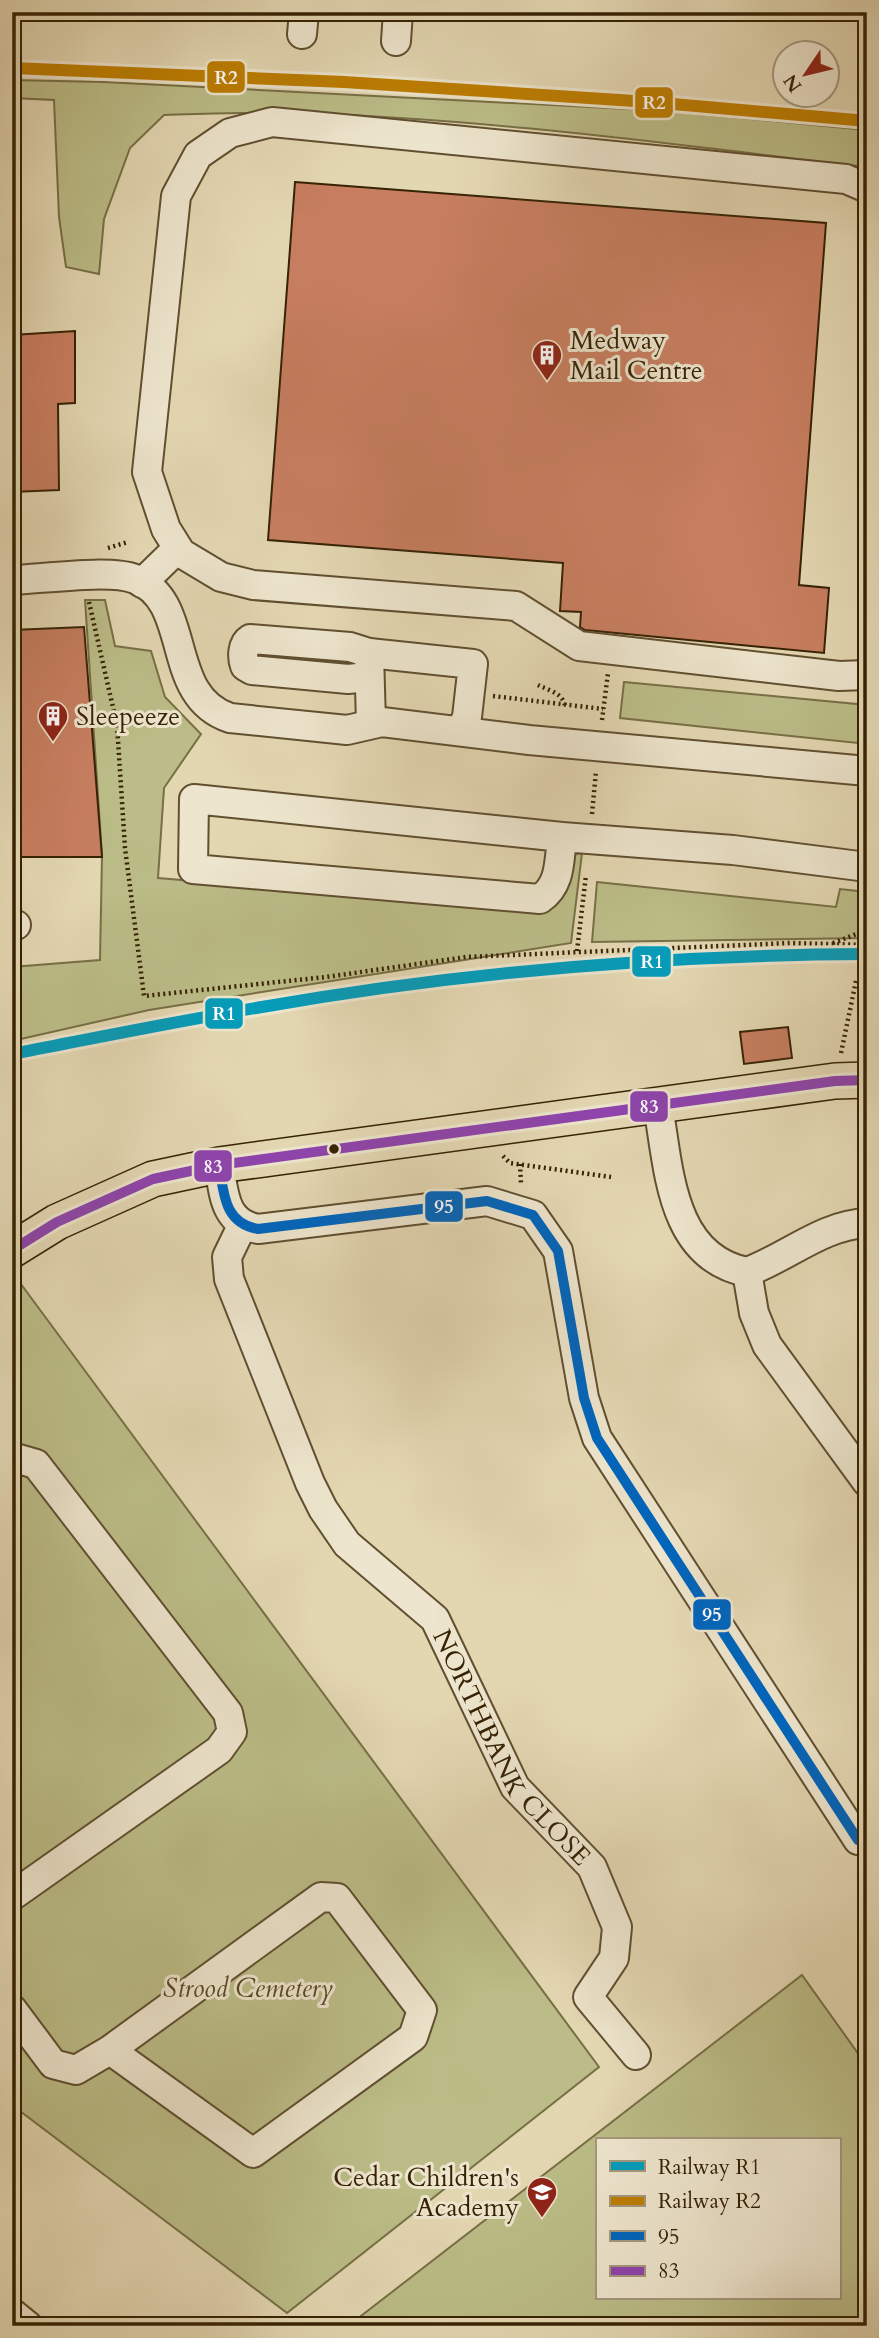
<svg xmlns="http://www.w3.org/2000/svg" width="879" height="2338" font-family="Cardo,serif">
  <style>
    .green { fill: #bbbc87; stroke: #786f46; stroke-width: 2; fill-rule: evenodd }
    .building { fill: #c77e60; stroke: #362204; stroke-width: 2 }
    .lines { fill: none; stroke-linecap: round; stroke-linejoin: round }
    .minor-casing { stroke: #614f30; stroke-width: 32 }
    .major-casing { stroke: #362204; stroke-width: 38 }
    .path { stroke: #362204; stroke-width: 4.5; stroke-dasharray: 2 3.5; stroke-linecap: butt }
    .minor { stroke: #ede5cd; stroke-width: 28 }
    .major { stroke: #e3d7b2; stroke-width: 35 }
    .bus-1-casing { stroke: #ede5cd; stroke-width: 16 }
    .bus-2-casing { stroke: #ede5cd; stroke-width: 16 }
    .bus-1 { stroke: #0065bd; stroke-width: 10 }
    .bus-2 { stroke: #8e44ad; stroke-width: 10 }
    .rail-1-casing { stroke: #ede5cd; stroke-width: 18 }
    .rail-2-casing { stroke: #ede5cd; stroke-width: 18 }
    .rail-1 { stroke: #059cba; stroke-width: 12 }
    .rail-2 { stroke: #bd7e01; stroke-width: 12 }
    .bus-dot { fill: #362204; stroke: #ede5cd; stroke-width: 2.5 }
    .labels { text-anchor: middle; stroke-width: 6; stroke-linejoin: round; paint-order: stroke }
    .poi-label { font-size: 26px; fill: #362204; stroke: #ede5cd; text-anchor: start }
    .street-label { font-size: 26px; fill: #362204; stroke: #ede5cd }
    .park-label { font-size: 26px; font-style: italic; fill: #574825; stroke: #ede5cd }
    .line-badge { stroke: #ede5cd; stroke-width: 2.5 }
    .badge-label { font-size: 19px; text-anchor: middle; font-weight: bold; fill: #fff }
  </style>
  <rect width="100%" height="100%" fill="#e3d7b2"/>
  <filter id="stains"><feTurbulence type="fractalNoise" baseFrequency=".00286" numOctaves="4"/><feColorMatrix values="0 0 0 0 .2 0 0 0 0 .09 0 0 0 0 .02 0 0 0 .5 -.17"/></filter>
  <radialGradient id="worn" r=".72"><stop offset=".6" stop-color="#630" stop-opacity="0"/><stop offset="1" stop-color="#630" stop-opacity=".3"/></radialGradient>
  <g class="green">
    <path d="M12,80L104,82L666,111L867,130V167C676,145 484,118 292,113C249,112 207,114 164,115L130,148L104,219L99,274L66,267L59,217L54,100L12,98Z"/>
    <polygon points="85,600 105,600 115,646 151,651 165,697 201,734 164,788 158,878 534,909 567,856 582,853 571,943 149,1010 12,1041 12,967 100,960 102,856"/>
    <polygon points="624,682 867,705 867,744 620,718"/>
    <polygon points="597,882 836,907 840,889 867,892 867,938 592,942"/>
    <polygon points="15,1276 599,2067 287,2313 12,2105 12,1277"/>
    <path d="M802,1975L867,2066V2326H348ZM839,2140V2298H597V2140Z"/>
  </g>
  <g class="building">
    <polygon points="295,182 826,223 799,585 829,588 824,653 585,630 580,627 581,612 560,611 563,563 268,540"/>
    <polygon points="75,331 75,403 58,404 59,490 12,492 12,335"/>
    <polygon points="84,627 102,857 12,857 12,630"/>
    <polygon points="788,1027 792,1058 744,1064 740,1032"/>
  </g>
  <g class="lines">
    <g class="minor-casing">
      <g id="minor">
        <polyline points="302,34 304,12"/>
        <polyline points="396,41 398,12"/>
        <polyline points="867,188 846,179 272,122 230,133 198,155 176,196 147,472 166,529 181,553 221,577 253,585 516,606 579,646 839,676 867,675"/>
        <path d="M12,580C42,579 110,569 135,579C194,601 163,696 230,718L347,730L382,722L529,740L867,771"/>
        <polyline points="142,583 177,549"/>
        <path d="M368,677L348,679L252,670L245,666C242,658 242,644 250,639L350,647L369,653"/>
        <polyline points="371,723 369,653 473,664 467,717 461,730"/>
        <path d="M562,837C559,861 561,885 540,899L193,869L194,799L562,837L733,850L867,867"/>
        <polyline points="12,925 16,925"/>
        <path d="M658,1106C669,1168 670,1257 747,1272C788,1257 822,1225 867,1223"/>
        <path d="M219,1165C224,1194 224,1223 258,1229L487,1201L533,1215L558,1251L584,1398L597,1438L858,1840"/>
        <path id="s1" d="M242,1226L227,1257L229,1279L310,1483L323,1509L347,1544L435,1619L515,1787L592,1867L617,1927L614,1958L588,1997L636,2055"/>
        <polyline points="747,1272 754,1313 767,1345 867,1482"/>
        <polyline points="12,1460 15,1458 36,1464 228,1713 232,1732 219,1750 12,1896"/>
        <polyline points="12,2009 53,2064 76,2070 110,2050 321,1897 337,1898 422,2010 413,2037 253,2153 110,2050"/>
        <polyline points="12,2313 28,2326"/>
      </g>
    </g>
    <g class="major-casing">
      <polyline id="major" points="12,1250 57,1222 153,1179 219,1165 835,1081 867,1080"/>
    </g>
    <g class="path">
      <polyline points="108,548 128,542"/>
      <polyline points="89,602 117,725 125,848 144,996 326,977 466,957 790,943 867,945"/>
      <path d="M538,685C548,690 563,693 565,706"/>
      <polyline points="493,696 603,709"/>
      <polyline points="602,720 608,673"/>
      <polyline points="592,814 596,771"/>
      <polyline points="833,943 867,930"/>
      <polyline points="577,951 586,875"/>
      <polyline points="841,1053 856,981 867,981"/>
      <polyline points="503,1156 510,1163 611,1177"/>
      <polyline points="520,1164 521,1184"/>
    </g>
    <use href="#minor" class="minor"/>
    <use href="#major" class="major"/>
    <g class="bus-1-casing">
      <path id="bus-1" d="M219,1165C224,1194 224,1223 258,1229L487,1201L533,1215L558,1251L584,1398L597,1438L858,1840"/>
    </g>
    <g class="bus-2-casing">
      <polyline id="bus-2" points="12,1250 57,1222 153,1179 219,1165 835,1081 867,1080"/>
    </g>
    <use href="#bus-1" class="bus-1"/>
    <use href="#bus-2" class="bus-2"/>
    <g class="rail-1-casing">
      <path id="rail-1" d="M12,1054C95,1038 178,1021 262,1007C461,972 665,955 867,954"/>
    </g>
    <g class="rail-2-casing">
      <polyline id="rail-2" points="12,68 344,82 650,102 867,121"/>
    </g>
    <use href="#rail-1" class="rail-1"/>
    <use href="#rail-2" class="rail-2"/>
  </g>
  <defs>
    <g id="building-pin" transform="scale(1.575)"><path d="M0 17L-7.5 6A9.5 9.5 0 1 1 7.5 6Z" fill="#8f2418" stroke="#ede5cd"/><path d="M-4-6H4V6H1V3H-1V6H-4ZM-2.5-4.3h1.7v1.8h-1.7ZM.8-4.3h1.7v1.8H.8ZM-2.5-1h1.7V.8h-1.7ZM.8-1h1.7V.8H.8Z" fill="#fff"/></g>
    <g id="school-pin" transform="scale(1.575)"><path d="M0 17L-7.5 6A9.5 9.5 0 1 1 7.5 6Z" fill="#8f2418" stroke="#ede5cd"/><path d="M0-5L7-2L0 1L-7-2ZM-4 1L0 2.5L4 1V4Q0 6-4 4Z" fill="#fff"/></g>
  </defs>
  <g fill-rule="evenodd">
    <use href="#building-pin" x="547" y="355"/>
    <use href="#building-pin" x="53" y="716"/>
    <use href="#school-pin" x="542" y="2192"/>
  </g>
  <circle class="bus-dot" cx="334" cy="1149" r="6"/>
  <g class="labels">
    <g class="poi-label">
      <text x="570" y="349">Medway<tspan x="570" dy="30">Mail Centre</tspan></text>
      <text x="76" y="725">Sleepeeze</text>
      <text x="519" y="2186" text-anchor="end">Cedar Children's<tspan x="519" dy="30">Academy</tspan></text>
    </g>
    <g class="street-label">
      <text dy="9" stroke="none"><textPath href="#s1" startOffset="614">NORTHBANK CLOSE</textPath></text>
    </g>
    <g class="park-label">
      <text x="248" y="1997">Strood Cemetery</text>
    </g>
  </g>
  <g class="line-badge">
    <rect x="206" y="60" width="40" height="34" rx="7" fill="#bd7e01"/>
    <rect x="634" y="86" width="40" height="33" rx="7" fill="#bd7e01"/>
    <rect x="631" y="945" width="41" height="33" rx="7" fill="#059cba"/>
    <rect x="204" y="997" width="40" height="33" rx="7" fill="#059cba"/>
    <rect x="629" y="1090" width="40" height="33" rx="7" fill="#8e44ad"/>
    <rect x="193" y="1149" width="40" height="34" rx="7" fill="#8e44ad"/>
    <rect x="424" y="1190" width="40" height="33" rx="7" fill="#0065bd"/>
    <rect x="692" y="1598" width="40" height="33" rx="7" fill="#0065bd"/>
  </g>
  <g class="badge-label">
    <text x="226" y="84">R2</text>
    <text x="654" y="109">R2</text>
    <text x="652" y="968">R1</text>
    <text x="224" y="1020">R1</text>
    <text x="649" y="1113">83</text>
    <text x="213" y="1173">83</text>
    <text x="444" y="1213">95</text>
    <text x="712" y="1621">95</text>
  </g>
  <rect width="879" height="2338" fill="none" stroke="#e3d7b2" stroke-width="42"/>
  <rect x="14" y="14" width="851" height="2310" fill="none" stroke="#362204" stroke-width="3.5"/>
  <rect x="21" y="21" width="837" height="2296" fill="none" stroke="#362204" stroke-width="2"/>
  <rect x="596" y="2138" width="245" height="161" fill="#ede5cd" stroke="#a4977d" stroke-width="2"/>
  <rect x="610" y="2161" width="35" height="10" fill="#059cba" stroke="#a4977d" stroke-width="2"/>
  <text x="658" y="2174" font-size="21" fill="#362204">Railway R1</text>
  <rect x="610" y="2196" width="35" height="10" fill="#bd7e01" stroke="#a4977d" stroke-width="2"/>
  <text x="658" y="2208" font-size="21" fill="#362204">Railway R2</text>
  <rect x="610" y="2231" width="35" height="10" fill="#0065bd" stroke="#a4977d" stroke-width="2"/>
  <text x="658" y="2244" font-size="21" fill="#362204">95</text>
  <rect x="610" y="2266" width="35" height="10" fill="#8e44ad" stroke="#a4977d" stroke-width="2"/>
  <text x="658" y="2278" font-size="21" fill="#362204">83</text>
  <g transform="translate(806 74) rotate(235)"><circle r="33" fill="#ede5cd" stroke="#a4977d" stroke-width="2"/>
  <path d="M0-5L12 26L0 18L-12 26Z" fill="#8f2418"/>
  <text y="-10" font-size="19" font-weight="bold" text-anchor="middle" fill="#362204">N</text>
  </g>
  <rect width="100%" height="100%" filter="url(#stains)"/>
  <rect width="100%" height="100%" fill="url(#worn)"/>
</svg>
